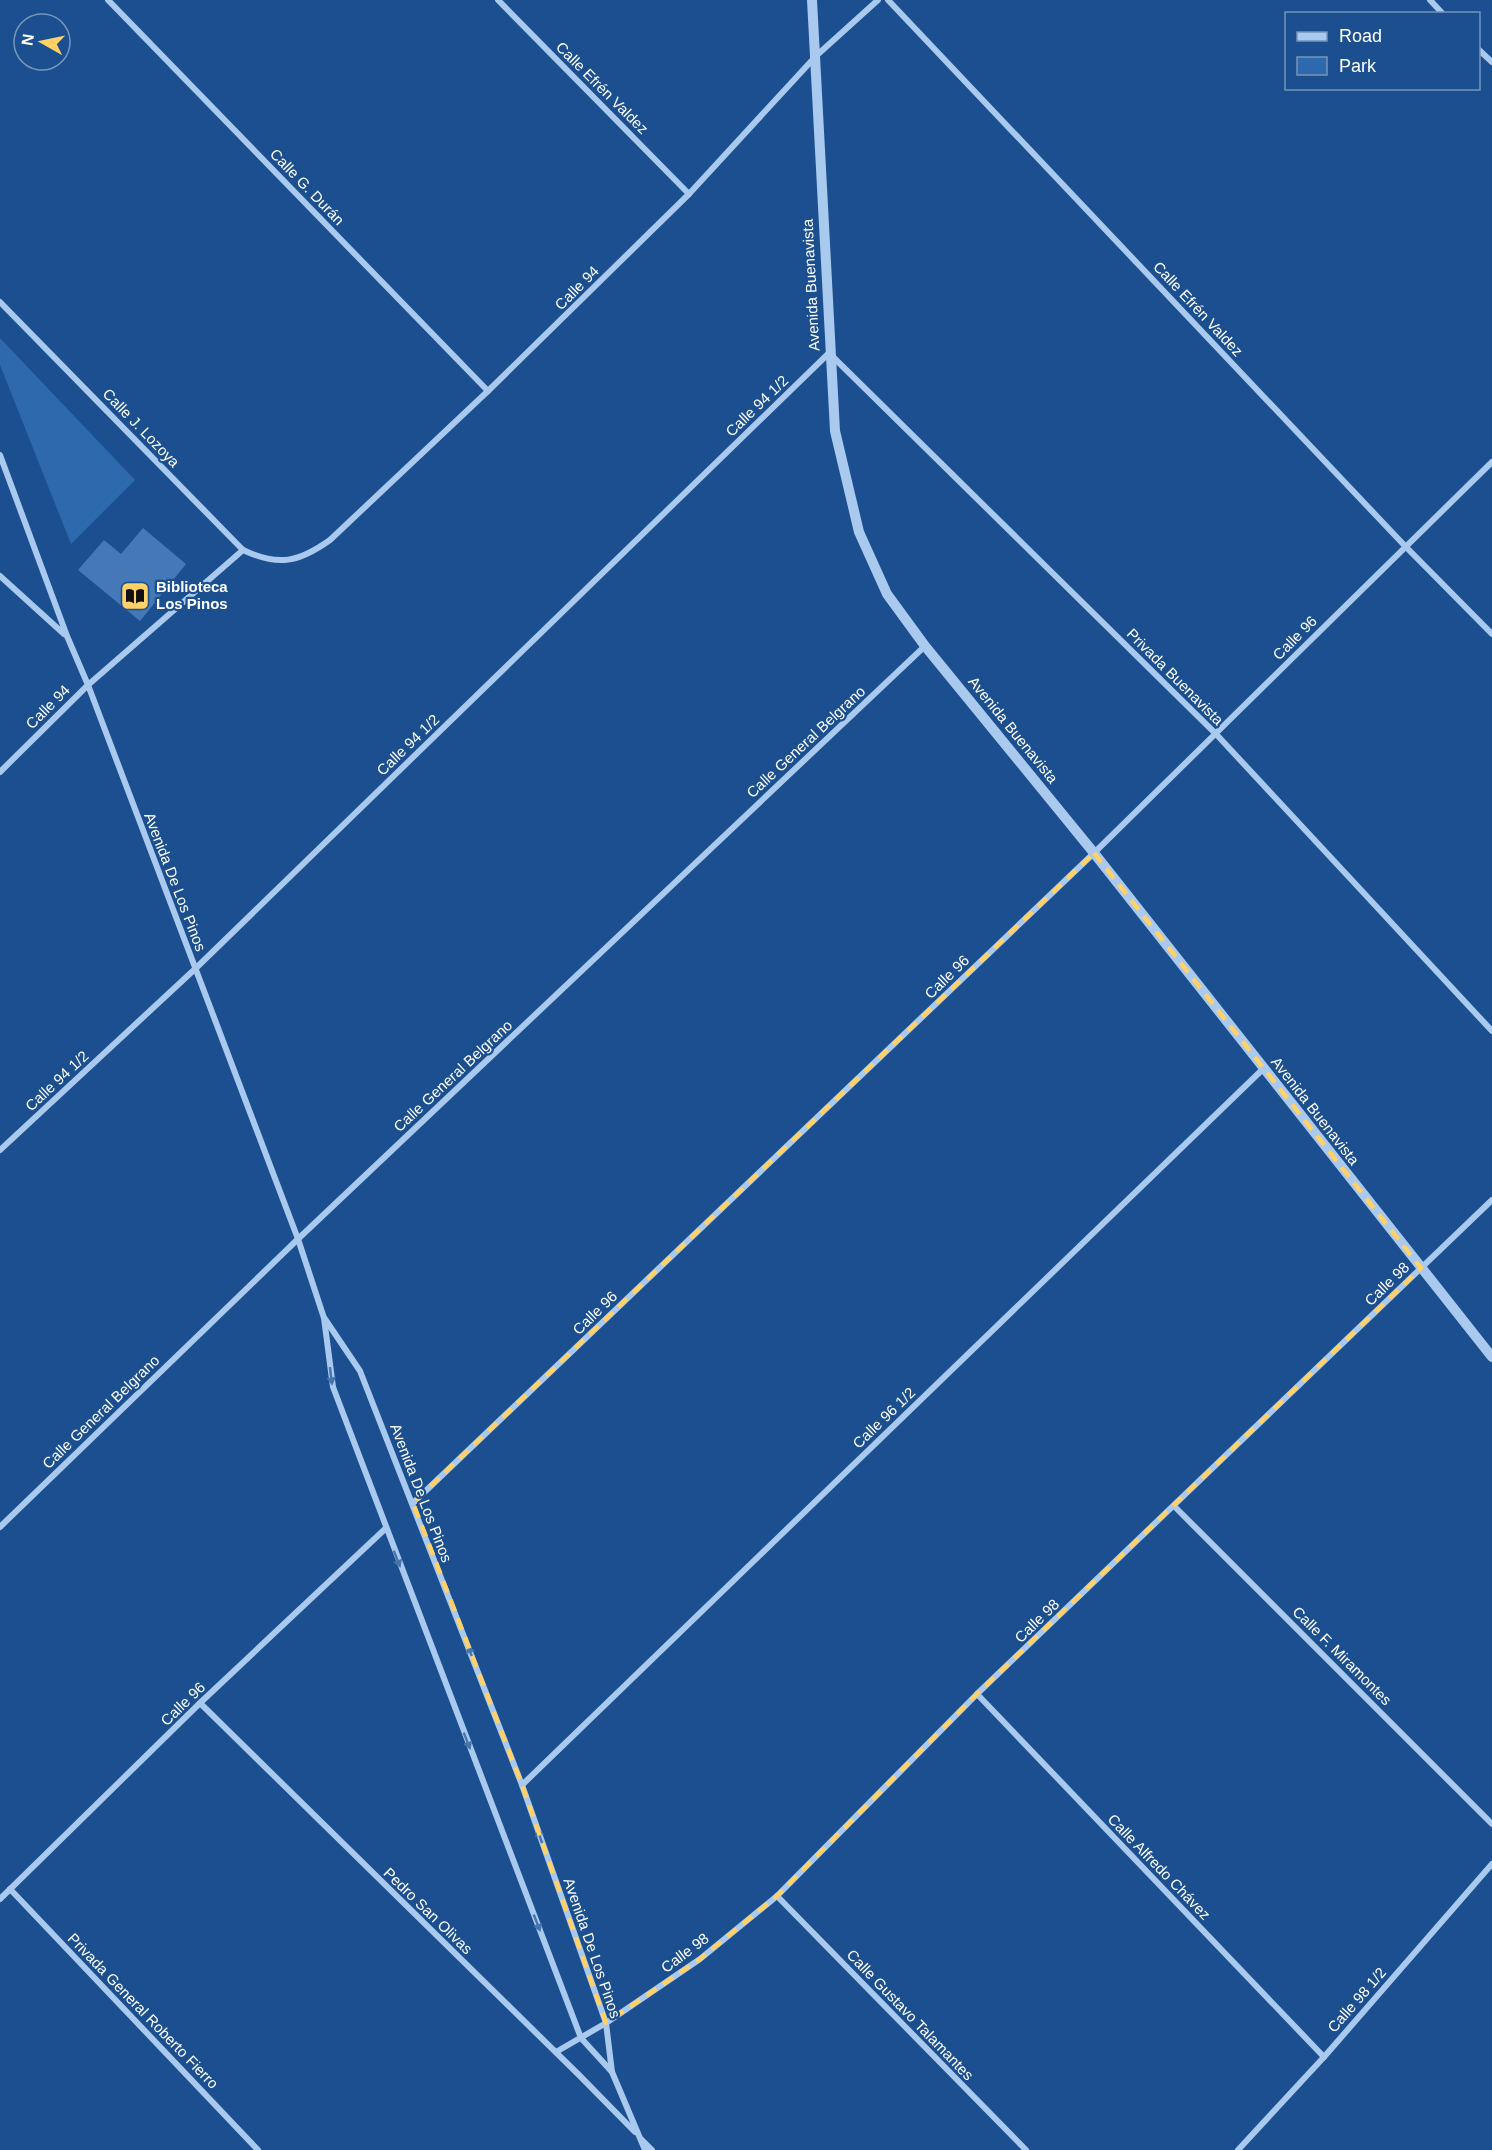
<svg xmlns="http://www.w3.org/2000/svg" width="1492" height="2150" font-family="Helvetica,sans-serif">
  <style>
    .green { fill: #2e69ad }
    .building { fill: #4478b7 }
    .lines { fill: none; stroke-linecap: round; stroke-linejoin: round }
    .minor { stroke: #a9c9ee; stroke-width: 6 }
    .tertiary { stroke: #a9c9ee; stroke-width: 10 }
    .oneway { fill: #4674ac }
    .marked { fill: none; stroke: #ffd166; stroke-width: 4.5; stroke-dasharray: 12 8; stroke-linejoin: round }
    .labels { text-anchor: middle; stroke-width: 4.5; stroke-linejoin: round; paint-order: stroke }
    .street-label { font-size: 15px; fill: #fff; stroke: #1b4f8f }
    .poi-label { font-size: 15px; font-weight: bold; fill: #fff; stroke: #1b4f8f; text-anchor: start }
  </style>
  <rect width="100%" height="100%" fill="#1b4f8f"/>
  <polygon class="green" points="0,338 135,480 71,544 0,365"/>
  <polygon class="building" points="143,528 186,564 140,621 78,570 104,540 121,554"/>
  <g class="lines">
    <g class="minor">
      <polyline points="108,0 488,391"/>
      <polyline points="498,0 689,194"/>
      <polyline points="888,0 1405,546 1492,634"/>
      <polyline points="1430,0 1443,14"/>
      <polyline points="1478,49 1492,62"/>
      <path d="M0,302L243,550C279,567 299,562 330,540L488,391L689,194L816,56L878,0"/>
      <polyline points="0,455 67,636 88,685 298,1239 324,1318 333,1387 581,2038 612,2072"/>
      <polyline points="0,576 64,634"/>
      <polyline points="0,772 88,685 243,550"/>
      <polyline points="0,1150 195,969 829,353 1216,734 1492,1031"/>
      <polyline points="325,1319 360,1371 522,1785 606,2023 612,2072 645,2150"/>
      <polyline points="413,1503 1094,853 1492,462"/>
      <polyline points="1174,1506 1492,1824"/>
      <polyline points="0,1527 298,1239 925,646"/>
      <polyline points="977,1694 1324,2057"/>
      <polyline points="200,1703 579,2075 635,2132"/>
      <polyline points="522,1785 1263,1069"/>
      <polyline points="10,1889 258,2150"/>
      <polyline points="777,1896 1026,2150"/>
      <polyline points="0,1899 200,1703 385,1529"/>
      <polyline points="556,2052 606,2023 700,1959 777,1896 977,1694 1492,1200"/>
      <polyline points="642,2140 652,2150"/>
      <polyline points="1238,2150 1324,2057 1492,1864"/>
    </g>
    <polyline class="tertiary" points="812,0 835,431 859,532 887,594 925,646 1094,853 1492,1357"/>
  </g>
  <defs><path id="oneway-solid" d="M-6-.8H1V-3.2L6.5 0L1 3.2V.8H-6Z" transform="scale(1.5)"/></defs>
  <g class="oneway">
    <use href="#oneway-solid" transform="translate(331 1376) rotate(83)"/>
    <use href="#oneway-solid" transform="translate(397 1559) rotate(69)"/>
    <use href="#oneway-solid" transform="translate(471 1654) rotate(-111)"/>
    <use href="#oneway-solid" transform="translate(467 1741) rotate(69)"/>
    <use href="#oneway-solid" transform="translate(540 1837) rotate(-109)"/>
    <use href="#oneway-solid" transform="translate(537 1923) rotate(69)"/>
  </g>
  <path class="marked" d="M1094,853L1421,1268L977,1694L777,1896L700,1959L606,2023L522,1785L413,1503Z"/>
  <defs>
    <g id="library-square" transform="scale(1.5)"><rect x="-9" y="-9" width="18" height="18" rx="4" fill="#ffd166" stroke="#1b4f8f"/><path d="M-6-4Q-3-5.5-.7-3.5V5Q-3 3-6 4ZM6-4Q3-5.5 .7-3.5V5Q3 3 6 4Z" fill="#111"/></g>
  </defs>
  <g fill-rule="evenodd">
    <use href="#library-square" x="135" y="596"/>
  </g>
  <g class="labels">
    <g class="street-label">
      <text transform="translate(602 88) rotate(45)" y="5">Calle Efrén Valdez</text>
      <text transform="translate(307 187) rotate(46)" y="5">Calle G. Durán</text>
      <text transform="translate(811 285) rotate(-93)" y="5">Avenida Buenavista</text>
      <text transform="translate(577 288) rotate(-45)" y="5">Calle 94</text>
      <text transform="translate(1198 309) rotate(47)" y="5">Calle Efrén Valdez</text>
      <text transform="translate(757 406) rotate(-44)" y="5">Calle 94 1/2</text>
      <text transform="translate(141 428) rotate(46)" y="5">Calle J. Lozoya</text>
      <text transform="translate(1295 638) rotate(-45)" y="5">Calle 96</text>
      <text transform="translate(1175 677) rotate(45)" y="5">Privada Buenavista</text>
      <text transform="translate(48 707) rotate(-45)" y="5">Calle 94</text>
      <text transform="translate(1013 730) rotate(51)" y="5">Avenida Buenavista</text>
      <text transform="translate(806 742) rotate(-43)" y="5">Calle General Belgrano</text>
      <text transform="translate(408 745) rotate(-44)" y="5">Calle 94 1/2</text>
      <text transform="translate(175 882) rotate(69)" y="5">Avenida De Los Pinos</text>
      <text transform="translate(947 977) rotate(-44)" y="5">Calle 96</text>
      <text transform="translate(453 1076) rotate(-43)" y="5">Calle General Belgrano</text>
      <text transform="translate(57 1081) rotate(-43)" y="5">Calle 94 1/2</text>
      <text transform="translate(1315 1111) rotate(52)" y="5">Avenida Buenavista</text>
      <text transform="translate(1387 1284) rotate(-44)" y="5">Calle 98</text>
      <text transform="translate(595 1313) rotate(-44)" y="5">Calle 96</text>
      <text transform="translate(101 1412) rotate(-44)" y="5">Calle General Belgrano</text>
      <text transform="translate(884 1418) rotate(-44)" y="5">Calle 96 1/2</text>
      <text transform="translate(421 1493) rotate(69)" y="5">Avenida De Los Pinos</text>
      <text transform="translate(1037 1621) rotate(-44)" y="5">Calle 98</text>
      <text transform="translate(1342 1656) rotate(45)" y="5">Calle F. Miramontes</text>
      <text transform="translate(183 1704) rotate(-44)" y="5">Calle 96</text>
      <text transform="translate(1159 1867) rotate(46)" y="5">Calle Alfredo Chávez</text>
      <text transform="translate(428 1911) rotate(44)" y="5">Pedro San Olivas</text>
      <text transform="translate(592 1948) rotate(71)" y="5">Avenida De Los Pinos</text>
      <text transform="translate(685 1953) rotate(-37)" y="5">Calle 98</text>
      <text transform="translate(1357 2000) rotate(-49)" y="5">Calle 98 1/2</text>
      <text transform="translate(143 2011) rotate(46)" y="5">Privada General Roberto Fierro</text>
      <text transform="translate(910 2015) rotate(46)" y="5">Calle Gustavo Talamantes</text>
    </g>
    <g class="poi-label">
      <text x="156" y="592">Biblioteca<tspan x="156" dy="17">Los Pinos</tspan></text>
    </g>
  </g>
  <rect x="1285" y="12" width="195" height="78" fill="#1b4f8f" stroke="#7695bc" stroke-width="1.5"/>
  <rect x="1297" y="32" width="30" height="9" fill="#a9c9ee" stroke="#7695bc" stroke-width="1.5"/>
  <text x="1339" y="42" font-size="18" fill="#ffffff">Road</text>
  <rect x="1297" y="57" width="30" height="18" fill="#2e69ad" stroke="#7695bc" stroke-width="1.5"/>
  <text x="1339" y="72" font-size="18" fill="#ffffff">Park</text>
  <g transform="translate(42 42) rotate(279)"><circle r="28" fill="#1b4f8f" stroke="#7695bc" stroke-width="1.5"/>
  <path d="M0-4.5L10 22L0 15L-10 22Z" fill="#ffd166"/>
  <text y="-9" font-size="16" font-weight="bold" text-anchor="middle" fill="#ffffff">N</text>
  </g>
</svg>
